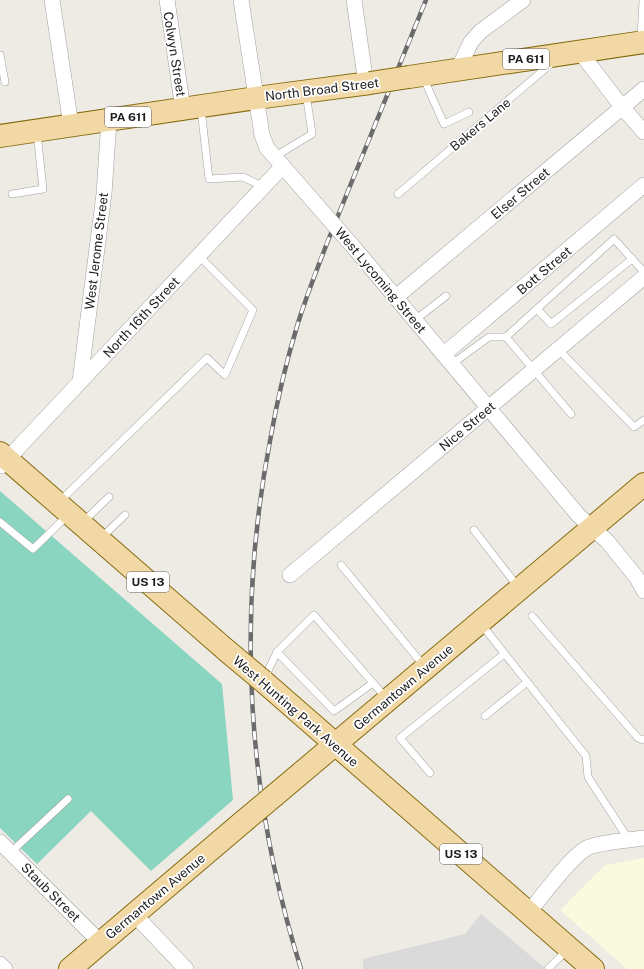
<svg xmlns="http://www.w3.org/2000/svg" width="644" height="969" font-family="'Public Sans',sans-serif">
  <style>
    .residential { fill: #dbdada }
    .education { fill: #f8fbde }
    .pitch { fill: #89d5bf }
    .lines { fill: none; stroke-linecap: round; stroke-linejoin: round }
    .service-casing { stroke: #a1a1a1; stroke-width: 8 }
    .minor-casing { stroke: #a1a1a1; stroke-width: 16 }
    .primary-casing { stroke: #876c0f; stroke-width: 24 }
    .service { stroke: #fff; stroke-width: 7 }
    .minor { stroke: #fff; stroke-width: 15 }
    .primary { stroke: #f2d8a4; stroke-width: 22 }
    .rail-casing { stroke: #6b6b6b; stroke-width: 4.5 }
    .rail { stroke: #fff; stroke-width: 3; stroke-dasharray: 9; stroke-linecap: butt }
    .minor-bridge-casing { stroke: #a1a1a1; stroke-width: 16; stroke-linecap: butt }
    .primary-bridge-casing { stroke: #876c0f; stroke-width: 24; stroke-linecap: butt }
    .minor-bridge { stroke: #fff; stroke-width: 15 }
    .primary-bridge { stroke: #f2d8a4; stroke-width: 22 }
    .labels { text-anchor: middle; stroke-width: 3.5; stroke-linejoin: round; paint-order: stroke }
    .shield { fill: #fff; stroke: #616161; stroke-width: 1 }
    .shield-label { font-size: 12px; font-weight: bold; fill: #1d1d1d }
    .street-label { font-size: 13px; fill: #1d1d1d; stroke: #fff }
  </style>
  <rect width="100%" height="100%" fill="#edebe4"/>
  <polygon class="residential" points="481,914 546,969 363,969 363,959 465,934"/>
  <polygon class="education" points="644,858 644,969 627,969 560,910 605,865"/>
  <polygon class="pitch" points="0,491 222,684 233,800 151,871 91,811 37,864 0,828"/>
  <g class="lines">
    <g class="service-casing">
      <g id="service">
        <polyline points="641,39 643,0"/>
        <polyline points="0,55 5,82"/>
        <polyline points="423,77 444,124 469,112"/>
        <polyline points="201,109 209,179 243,177 264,187"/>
        <polyline points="274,157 312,134 306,93"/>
        <polyline points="12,194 43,189 37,133"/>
        <polyline points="398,194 553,62"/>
        <polyline points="537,309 551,324 632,259"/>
        <polyline points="415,320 446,296"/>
        <polyline points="506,337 614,239 644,272"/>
        <polyline points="558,349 634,427 644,420"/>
        <polyline points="452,364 489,337 506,337 571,414"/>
        <polyline points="60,501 207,358 225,375 253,310 198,255"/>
        <polyline points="0,522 33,549 68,515"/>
        <polyline points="83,522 109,497"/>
        <polyline points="474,530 518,587"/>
        <polyline points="101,538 125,515"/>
        <polyline points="341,565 424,666"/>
        <polyline points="532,616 638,738 644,740"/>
        <polyline points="481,624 586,756 588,777 629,840"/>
        <polyline points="277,652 334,711 373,683"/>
        <polyline points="264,679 277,652 314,615 387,699"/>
        <polyline points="485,716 527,682"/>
        <polyline points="430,773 400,738 504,654"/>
        <polyline points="11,852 68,799"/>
        <polyline points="548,969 567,950"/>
      </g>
    </g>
    <g class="minor-casing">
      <g id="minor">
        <polyline points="52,0 71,125"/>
        <polyline points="167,0 183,109"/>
        <polyline points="241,0 262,135 267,148 314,202"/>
        <polyline points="354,0 366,84"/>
        <polyline points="580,52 622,107 644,132"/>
        <polyline points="458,69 471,42 481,31 523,0"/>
        <polyline points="356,250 579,516 607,541 637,578 644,591"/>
        <polyline points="396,297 644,89"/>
        <polyline points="444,354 644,185"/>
        <polyline points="80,381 104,194 109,120"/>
        <polyline points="1,466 282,167"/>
        <polyline points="290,575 644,277"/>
        <polyline points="0,842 101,943"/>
        <path d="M528,913C541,898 572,854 589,847C603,842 628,840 644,838"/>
        <polyline points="134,914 186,969"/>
        <polyline points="0,964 5,969"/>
      </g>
    </g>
    <g class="primary-casing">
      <g id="primary">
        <polyline points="409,77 644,42"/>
        <polyline points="0,136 256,98 370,83"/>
        <polyline points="0,453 226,650"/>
        <polyline points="263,681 593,969"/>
        <polyline points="275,795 644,484"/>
        <polyline points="70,969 244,821"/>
      </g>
    </g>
    <use href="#service" class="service"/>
    <use href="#minor" class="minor"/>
    <use href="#primary" class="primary"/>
    <g class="rail-casing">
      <path id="rail" d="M301,969C247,797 236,618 270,441C277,401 286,362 298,323C312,279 330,235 348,191C374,127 400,64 426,0"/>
    </g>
    <use href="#rail" class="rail"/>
    <g class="minor-bridge-casing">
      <polyline id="minor-bridge" points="314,202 356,250"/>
    </g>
    <g class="primary-bridge-casing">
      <g id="primary-bridge">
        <polyline points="370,83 409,77"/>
        <polyline points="226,650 263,681"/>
        <polyline points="244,821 275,795"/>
      </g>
    </g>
    <use href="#minor-bridge" class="minor-bridge"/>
    <use href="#primary-bridge" class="primary-bridge"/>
  </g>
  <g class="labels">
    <g class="shield">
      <rect x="503" y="49" width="46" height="20" rx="3"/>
      <rect x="105" y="107" width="46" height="20" rx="3"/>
      <rect x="127" y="572" width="42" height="20" rx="3"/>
      <rect x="440" y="844" width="42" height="20" rx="3"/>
    </g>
    <g class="shield-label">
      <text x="526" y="63">PA 611</text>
      <text x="128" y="121">PA 611</text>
      <text x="148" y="586">US 13</text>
      <text x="461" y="858">US 13</text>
    </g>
    <g class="street-label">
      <text transform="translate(175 54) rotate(81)" y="5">Colwyn Street</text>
      <text transform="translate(322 89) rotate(-7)" y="5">North Broad Street</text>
      <text transform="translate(480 124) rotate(-40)" y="5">Bakers Lane</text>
      <text transform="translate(520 193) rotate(-40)" y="5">Elser Street</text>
      <text transform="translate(96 251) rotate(-83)" y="5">West Jerome Street</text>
      <text transform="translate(544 270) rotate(-40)" y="5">Bott Street</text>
      <text transform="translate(381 280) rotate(50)" y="5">West Lycoming Street</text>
      <text transform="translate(141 317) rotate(-47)" y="5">North 16th Street</text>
      <text transform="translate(467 426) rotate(-40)" y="5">Nice Street</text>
      <text transform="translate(403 687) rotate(-40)" y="5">Germantown Avenue</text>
      <text transform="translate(296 711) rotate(41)" y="5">West Hunting Park Avenue</text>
      <text transform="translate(51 892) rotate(45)" y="5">Staub Street</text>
      <text transform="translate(155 896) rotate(-40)" y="5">Germantown Avenue</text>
    </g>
  </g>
</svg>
